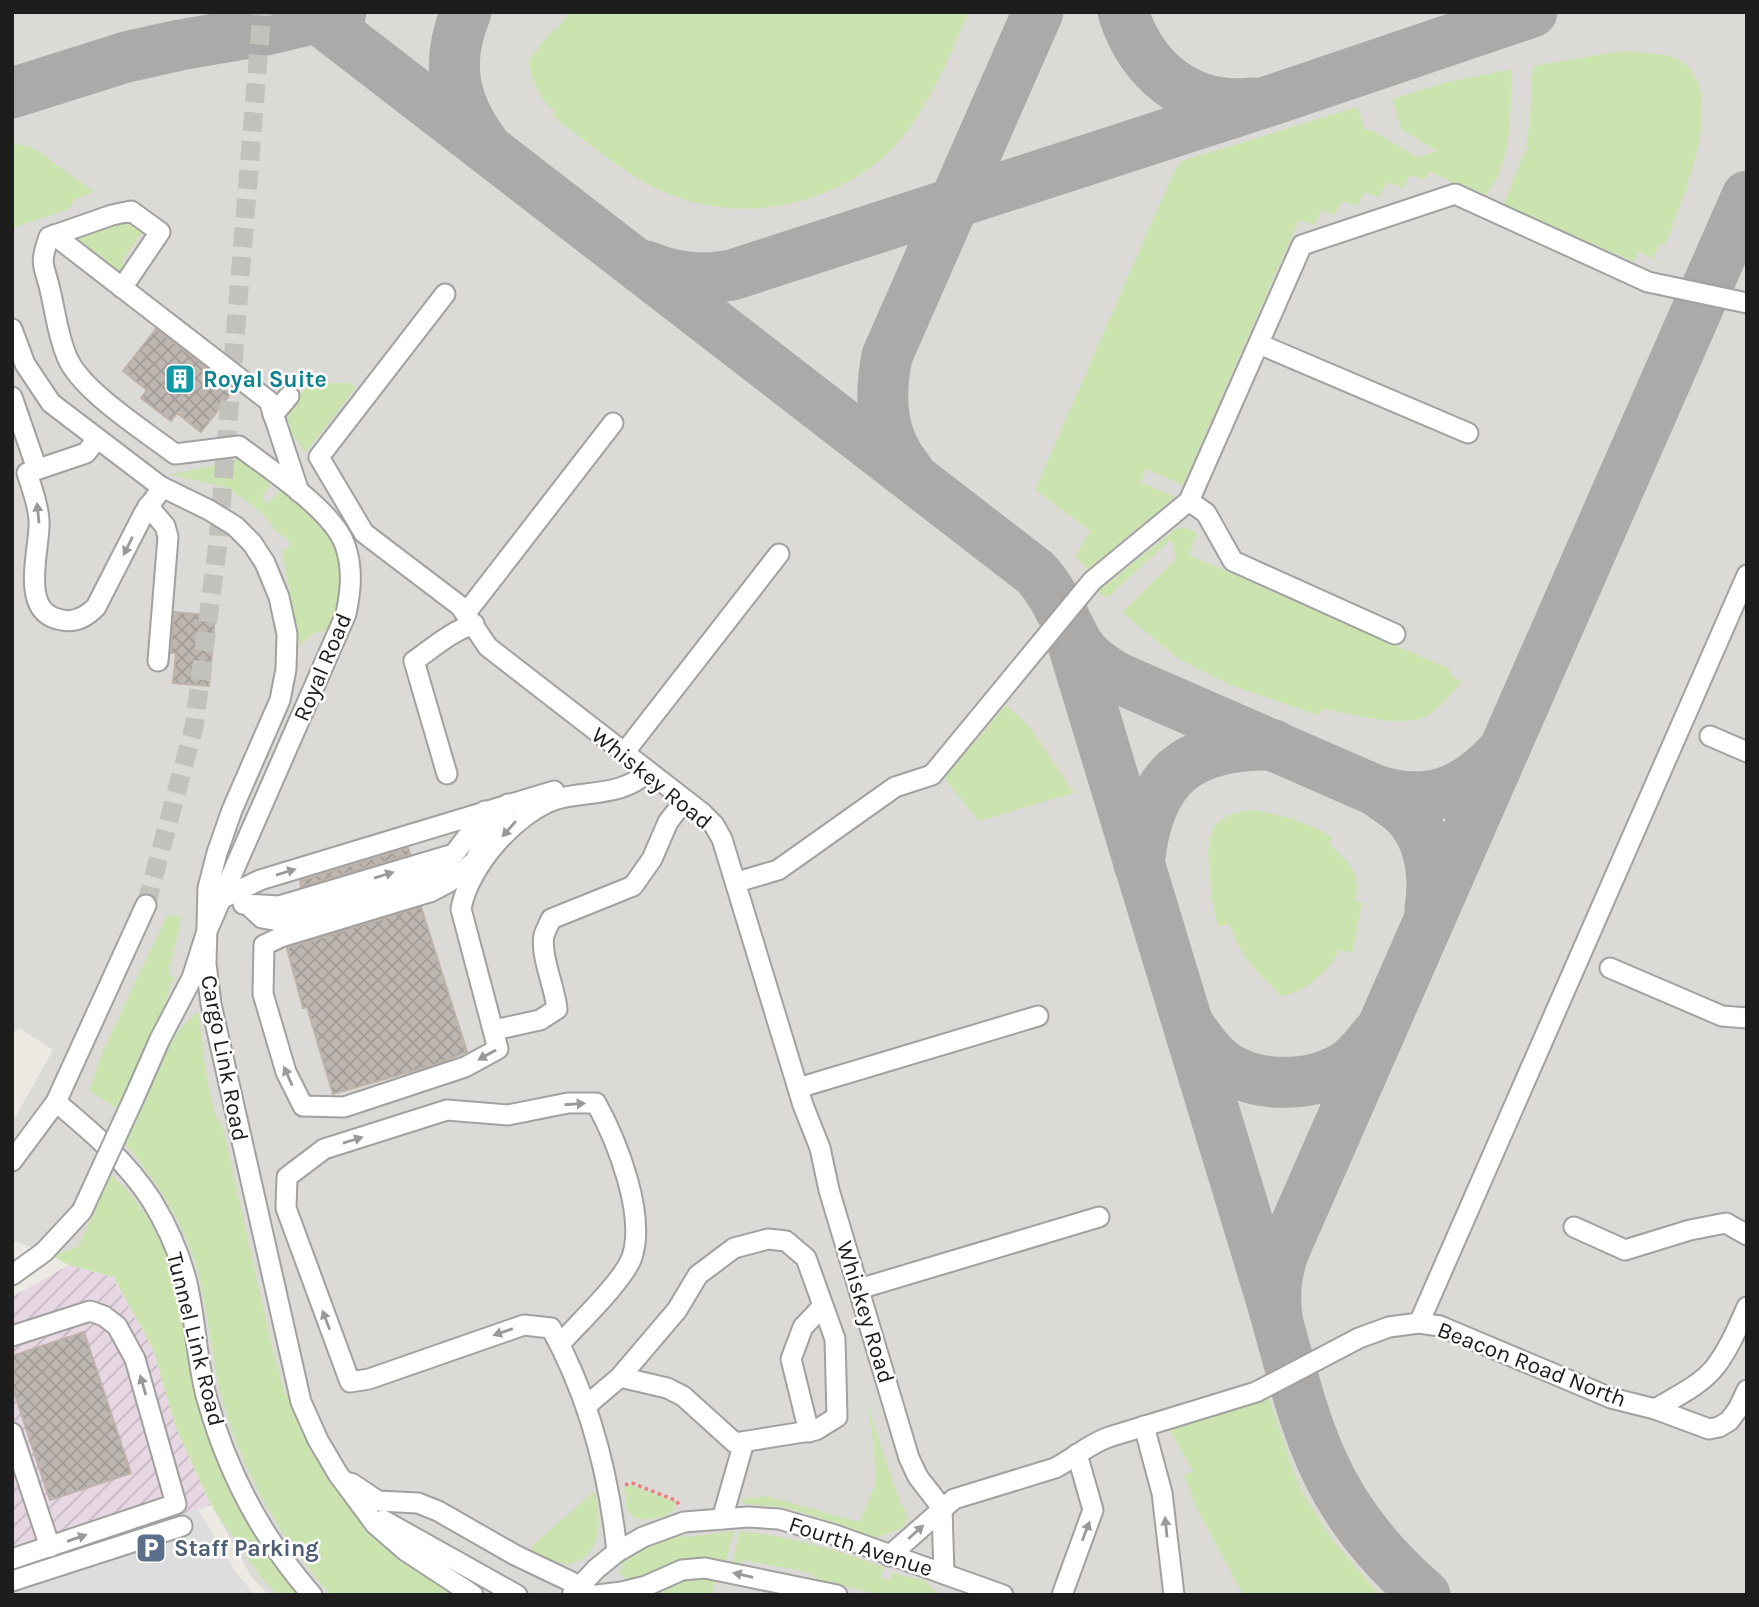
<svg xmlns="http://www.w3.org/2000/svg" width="1759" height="1607" font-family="Karla,sans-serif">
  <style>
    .industrial { fill: url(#industrial-furrows) }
    .airport { fill: #dcdad6 }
    .grass { fill: #cae3af }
    .parking { fill: #ddd }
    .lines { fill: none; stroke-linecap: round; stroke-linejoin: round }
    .taxiway { stroke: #acaaa8; stroke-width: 51 }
    .building { fill: url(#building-cross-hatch); stroke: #beb1a8; stroke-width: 2 }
    .minor-tunnel { stroke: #c3c1bc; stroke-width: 19; stroke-dasharray: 19 10; stroke-linecap: butt }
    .minor-casing { stroke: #a1a1a1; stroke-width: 23 }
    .path { stroke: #eb8178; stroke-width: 3.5; stroke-dasharray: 3.5 3.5; stroke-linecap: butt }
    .minor { stroke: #fff; stroke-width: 19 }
    .minor-bridge-casing { stroke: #a1a1a1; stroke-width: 23; stroke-linecap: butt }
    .minor-bridge { stroke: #fff; stroke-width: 19 }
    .oneway { fill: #999 }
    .labels { text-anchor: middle; stroke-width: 5; stroke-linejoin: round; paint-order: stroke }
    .culture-label { font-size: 23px; font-weight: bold; fill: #0d838f; stroke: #fff; text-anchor: start }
    .street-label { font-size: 23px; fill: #1d1d1d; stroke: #fff }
    .service-label { font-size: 23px; font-weight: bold; fill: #4e5e75; stroke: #fff; text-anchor: start }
  </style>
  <defs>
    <pattern id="industrial-furrows" width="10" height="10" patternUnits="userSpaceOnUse" patternTransform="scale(1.75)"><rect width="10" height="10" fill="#e6d7e3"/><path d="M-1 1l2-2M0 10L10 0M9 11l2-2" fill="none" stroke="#c5b8c2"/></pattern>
    <pattern id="building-cross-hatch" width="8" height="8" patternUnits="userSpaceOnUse" patternTransform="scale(1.75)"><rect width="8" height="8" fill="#bdb6b1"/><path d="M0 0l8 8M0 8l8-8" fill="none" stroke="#a29c98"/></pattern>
  </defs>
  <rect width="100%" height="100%" fill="#edeae4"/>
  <polygon class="industrial" points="69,1265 112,1277 153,1349 176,1428 211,1505 13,1571 12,1297"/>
  <polygon class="airport" points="12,12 1747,12 1747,1595 268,1595 251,1576 211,1504 176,1428 153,1349 112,1277 69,1265 44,1252 12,1240 12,1123 53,1050 21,1029 12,1032"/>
  <g class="grass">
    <path d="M570,12H969C949,56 932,102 901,139C845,205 740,228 662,191C622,173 588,142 552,116L555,111C537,97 534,83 528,61L553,29L556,30Z"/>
    <path d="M1621,51C1638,53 1659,52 1674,58C1735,82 1681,203 1665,245L1659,244L1653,259L1638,251L1634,262L1503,205L1523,155L1528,149L1526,145L1529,129L1533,66Z"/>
    <path d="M1512,69C1509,114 1515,160 1484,197L1430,172L1424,180L1409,175L1404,189L1387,182L1379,198L1365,192L1357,206L1342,201L1335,215L1321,210L1315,225L1299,220L1183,485L1145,469L1140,482L1175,497L1087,570L1075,556L1090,531L1035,490L1173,173L1182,161L1357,107L1365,130H1371L1417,157L1437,151L1401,129L1392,99L1447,82Z"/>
    <polygon points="12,142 37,150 94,192 74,200 70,209 12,228"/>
    <path d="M124,219L133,223L142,233L122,261L126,265L116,277C103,267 78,255 80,236Z"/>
    <polygon points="308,383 352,383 355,389 305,453 294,436 287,442 283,419"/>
    <path d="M246,458L271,476L270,486L262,496L267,504L283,488C336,533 357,560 330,629L312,634L300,646L282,551L290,546L288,540L276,531L264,515L247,501L225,487L170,475Z"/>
    <path d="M1183,527L1197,533L1189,555L1450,669L1451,676L1462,682C1452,692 1443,704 1432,713C1408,731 1352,714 1324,709L1317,715L1233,686L1177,658L1122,612L1175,560L1174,544L1170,540L1107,598L1097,592L1174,530Z"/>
    <polygon points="1006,705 1030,727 1074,793 979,821 944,778"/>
    <path d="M1253,810C1280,815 1311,822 1333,838L1328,842C1348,864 1360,868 1356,900L1362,903L1352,954L1340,949C1328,971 1307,992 1281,996C1258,974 1239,955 1229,924L1218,926C1213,910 1211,893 1210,876C1206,838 1207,814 1253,810Z"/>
    <polygon points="167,915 182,916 169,971 169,975 174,977 153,1038 120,1111 89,1090 103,1051"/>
    <path d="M198,1011C203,1040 206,1105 223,1128L275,1360L286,1395L290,1394L410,1564L454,1595H331C284,1544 246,1478 226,1412C212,1368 210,1321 199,1276C186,1226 157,1181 124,1143L169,1041Z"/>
    <polygon points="111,1175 127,1190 146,1215 167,1251 176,1272 193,1370 300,1595 278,1595 261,1577 211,1505 176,1428 153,1349 114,1277 69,1265 52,1256 78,1247"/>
    <polygon points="1269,1398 1299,1487 1334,1542 1380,1595 1244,1595 1242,1593 1197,1509 1184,1475 1193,1471 1169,1429"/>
    <polygon points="866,1402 901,1505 903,1505 907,1518 902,1528 875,1538 833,1522 786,1508 743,1503 741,1499 766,1496 859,1522 876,1484 873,1441"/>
    <path d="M631,1485L675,1502L674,1510C663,1519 647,1521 634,1518L627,1510L624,1488Z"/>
    <path d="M595,1491C599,1513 604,1542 584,1557C580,1560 575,1563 569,1564C558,1564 543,1557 532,1553L531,1546Z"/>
    <path d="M734,1531L725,1563L680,1561L633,1580L626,1579L620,1573L622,1563C638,1549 660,1542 680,1535L686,1537Z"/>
    <path d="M739,1531C792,1536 834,1550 884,1567L880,1578L891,1580L892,1573L923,1580L940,1595H879L820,1580L806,1572L743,1560L740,1565L732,1564Z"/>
    <polygon points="718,1571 712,1595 644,1595 677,1576"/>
  </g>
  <polygon class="parking" points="198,1509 235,1571 255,1595 12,1595 12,1571"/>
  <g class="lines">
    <g class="taxiway">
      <path d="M310,12L1036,573C1055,594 1063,617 1076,641C1085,658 1102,669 1118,678L1375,790"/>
      <path d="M466,12C445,62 453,102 484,144"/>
      <path d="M1123,12C1142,71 1188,110 1252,103"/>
      <polyline points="12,93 126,57 180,45 266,30 341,12"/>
      <path d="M646,266C674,278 702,281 732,275L1278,98L1532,12"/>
      <path d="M908,470C880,437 879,396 887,356L1038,12"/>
      <path d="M1071,638L1269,1292C1286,1348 1298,1407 1322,1461C1345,1513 1382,1558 1425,1595"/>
      <path d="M1139,864C1148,777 1186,743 1274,745"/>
      <path d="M1430,909C1435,876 1431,839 1407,814C1398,805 1386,798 1375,790C1428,807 1465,792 1501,753"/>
      <path d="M1190,1027C1200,1041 1211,1057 1226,1067C1261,1089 1317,1087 1350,1063C1360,1056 1368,1044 1376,1035"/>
      <path d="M1277,1317C1274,1293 1276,1274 1284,1251L1747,196"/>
    </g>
  </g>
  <g class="building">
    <polygon points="156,329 234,389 201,432 177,413 171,421 141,398 147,390 123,371"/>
    <polygon points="174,612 215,616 209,686 173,683 176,653 171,653"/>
    <polygon points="408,848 410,854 301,887 300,881"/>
    <polygon points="421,907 467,1052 433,1065 333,1094 307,1007 303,1008 287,948"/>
    <polygon points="84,1332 131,1473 50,1500 12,1386 12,1356"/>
  </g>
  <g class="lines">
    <polyline class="minor-tunnel" points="146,905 194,727 218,543 262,12"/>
    <g class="minor-casing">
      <g id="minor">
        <polyline points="54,235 269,401 299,492"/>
        <path d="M122,288L160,232L131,211L112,215L49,237C38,268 45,264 51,294C56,316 58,336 67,357C81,391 145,431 175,454L239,446C269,469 333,510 345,545C353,568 351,590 346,614L207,931L192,978L160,1039L134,1098"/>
        <polyline points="445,294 319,457 364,533 460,606 488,647 701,812 714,825 722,839 803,1105 820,1148 829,1190 909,1458 918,1477 942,1508"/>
        <polyline points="12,329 25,364 51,403 160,486 209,510 235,526 252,543 265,563 279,597 287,634 286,669 280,700 232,810 217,853 208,888 206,964 211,1004 301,1402 318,1440 338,1474 375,1524 406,1551 473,1595"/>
        <polyline points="1259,344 1468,433"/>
        <polyline points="12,397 37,469"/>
        <polyline points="273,415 289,396"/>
        <path d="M97,439L86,453L27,473C32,489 38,503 39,520C41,548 17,613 62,620C76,623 87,616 96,607L144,513L162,488"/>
        <polyline points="1189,501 1206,513 1233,561 1395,634"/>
        <polyline points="148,506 165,526 168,537 158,661"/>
        <polyline points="466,613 613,423"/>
        <polyline points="1710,736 1747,752"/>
        <polyline points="624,753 779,554"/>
        <path d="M447,774L414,661C434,647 452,631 474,624"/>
        <path d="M508,804L491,825L475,861L449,882L430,892L281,937L264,945L263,994L286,1072L303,1106L344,1107L465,1067L498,1049L461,909C468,867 516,812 557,799C585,791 627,796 647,771"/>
        <polyline points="737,882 778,870 895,787 932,775 1092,581 1189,501 1302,245 1455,194 1648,282 1747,303"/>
        <polyline points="223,898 260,880 554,791"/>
        <polyline points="243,904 279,906 450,855"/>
        <path d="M249,906L262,918L284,922L426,878C453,862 467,836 485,811"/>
        <polyline points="1610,968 1722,1016 1747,1018"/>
        <path d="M494,1030L540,1020L557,1009C555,987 540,956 544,935C546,930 549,924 551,919L633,886L652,859L668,822L685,800"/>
        <polyline points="798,1088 1038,1016"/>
        <path d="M56,1102C91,1131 127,1162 152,1201C166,1224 179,1253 186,1279C196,1318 196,1360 207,1399C227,1471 263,1539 312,1595"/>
        <polyline points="12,1161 56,1102 146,905"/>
        <polyline points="1574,1227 1625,1250 1690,1230 1726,1223 1747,1235"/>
        <polyline points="12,1275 44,1252 82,1211"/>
        <polyline points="859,1289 1099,1217"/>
        <polyline points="1419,1323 1747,575"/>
        <polyline points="12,1336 90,1311 104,1316 117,1326 135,1359 176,1504 12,1559"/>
        <path d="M560,1344C577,1325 625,1279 632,1257C646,1214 617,1141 596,1103H568L508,1115L447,1110L324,1149L287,1177L286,1208L350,1382L369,1379L524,1325L551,1328C589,1397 609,1474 617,1552"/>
        <polyline points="586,1406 620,1377 677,1310 698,1275 734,1248 768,1239 786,1241 806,1258 835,1339 837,1417 816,1430 735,1443 683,1396 667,1388 620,1377"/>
        <path d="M1655,1409C1675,1397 1701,1385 1715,1367C1729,1349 1738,1327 1747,1307"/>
        <polyline points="1144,1426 1162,1493 1174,1595"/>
        <polyline points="809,1432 791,1359 803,1327 823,1306"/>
        <polyline points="12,1433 50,1547"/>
        <polyline points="351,1483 378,1501 418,1503 438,1511 515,1555 580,1586 591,1595"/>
        <polyline points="942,1508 944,1574"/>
        <polyline points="722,1519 744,1442"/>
        <polyline points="383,1520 517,1595"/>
        <path d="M889,1556L954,1499L1055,1468C1074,1458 1089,1444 1109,1437L1256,1392L1359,1338L1389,1327L1419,1323L1440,1326L1611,1398L1655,1409L1709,1429L1719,1427L1729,1421L1738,1409L1747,1390"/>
        <polyline points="12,1581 182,1526"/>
        <polyline points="572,1595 596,1569 617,1552 643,1537 684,1522 748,1517 779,1519 835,1535 1003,1595"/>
        <polyline points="597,1595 622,1592 646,1586 682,1570 705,1568 837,1595"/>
        <polyline points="1062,1595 1093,1510 1077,1454"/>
      </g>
    </g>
    <polyline class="path" points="625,1485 632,1483 677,1501 679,1506"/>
    <use href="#minor" class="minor"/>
    <g class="minor-bridge-casing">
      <polyline id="minor-bridge" points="82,1211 134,1098"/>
    </g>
    <use href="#minor-bridge" class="minor-bridge"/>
  </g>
  <defs><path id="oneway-solid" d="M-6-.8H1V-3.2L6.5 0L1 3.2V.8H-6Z" transform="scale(1.75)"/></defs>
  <g class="oneway">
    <use href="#oneway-solid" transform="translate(38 513) rotate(-96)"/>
    <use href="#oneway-solid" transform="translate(128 546) rotate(116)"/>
    <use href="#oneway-solid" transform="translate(509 829) rotate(131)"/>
    <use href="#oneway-solid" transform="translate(286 872) rotate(-17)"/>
    <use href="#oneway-solid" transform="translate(384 875) rotate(-17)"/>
    <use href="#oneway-solid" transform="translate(487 1055) rotate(151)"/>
    <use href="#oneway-solid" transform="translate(288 1076) rotate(-114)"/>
    <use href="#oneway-solid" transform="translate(575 1104) rotate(-4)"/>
    <use href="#oneway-solid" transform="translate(353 1140) rotate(-17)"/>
    <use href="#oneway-solid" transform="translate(326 1320) rotate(-111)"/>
    <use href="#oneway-solid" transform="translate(503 1332) rotate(161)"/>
    <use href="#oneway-solid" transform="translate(143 1385) rotate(-106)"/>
    <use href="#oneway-solid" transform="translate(1166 1527) rotate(-96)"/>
    <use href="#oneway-solid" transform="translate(1086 1531) rotate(-69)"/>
    <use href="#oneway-solid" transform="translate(916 1532) rotate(-42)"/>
    <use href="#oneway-solid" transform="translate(77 1538) rotate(-19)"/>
    <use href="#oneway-solid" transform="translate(743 1575) rotate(-167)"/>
  </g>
  <defs>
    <g id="building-square" transform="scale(1.575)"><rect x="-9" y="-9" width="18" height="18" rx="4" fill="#0f9aa8" stroke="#fff"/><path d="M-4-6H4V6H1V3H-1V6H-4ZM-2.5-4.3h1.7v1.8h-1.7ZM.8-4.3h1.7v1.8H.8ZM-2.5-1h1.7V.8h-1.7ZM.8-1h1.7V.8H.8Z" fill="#fff"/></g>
    <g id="parking-square" transform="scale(1.575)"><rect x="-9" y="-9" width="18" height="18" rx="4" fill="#5c6f8a" stroke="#fff"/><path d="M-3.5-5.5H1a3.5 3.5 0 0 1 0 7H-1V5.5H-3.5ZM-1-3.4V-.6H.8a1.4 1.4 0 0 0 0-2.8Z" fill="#fff"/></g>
  </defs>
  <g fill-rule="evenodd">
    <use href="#building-square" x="180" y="379"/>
    <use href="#parking-square" x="151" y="1548"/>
  </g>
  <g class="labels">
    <g class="culture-label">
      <text x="203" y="387">Royal Suite</text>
    </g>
    <g class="street-label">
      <text transform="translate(322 667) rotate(-67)" y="8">Royal Road</text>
      <text transform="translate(652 778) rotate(39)" y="8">Whiskey Road</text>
      <text transform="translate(225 1058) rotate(79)" y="8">Cargo Link Road</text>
      <text transform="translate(866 1312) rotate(73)" y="8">Whiskey Road</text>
      <text transform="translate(196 1339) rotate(76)" y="8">Tunnel Link Road</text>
      <text transform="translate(1532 1364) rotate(21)" y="8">Beacon Road North</text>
      <text transform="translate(861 1546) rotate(18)" y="8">Fourth Avenue</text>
    </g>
    <g class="service-label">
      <text x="174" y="1556">Staff Parking</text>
    </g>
  </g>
  <rect width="1759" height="1607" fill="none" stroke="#1d1d1d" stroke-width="28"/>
</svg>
